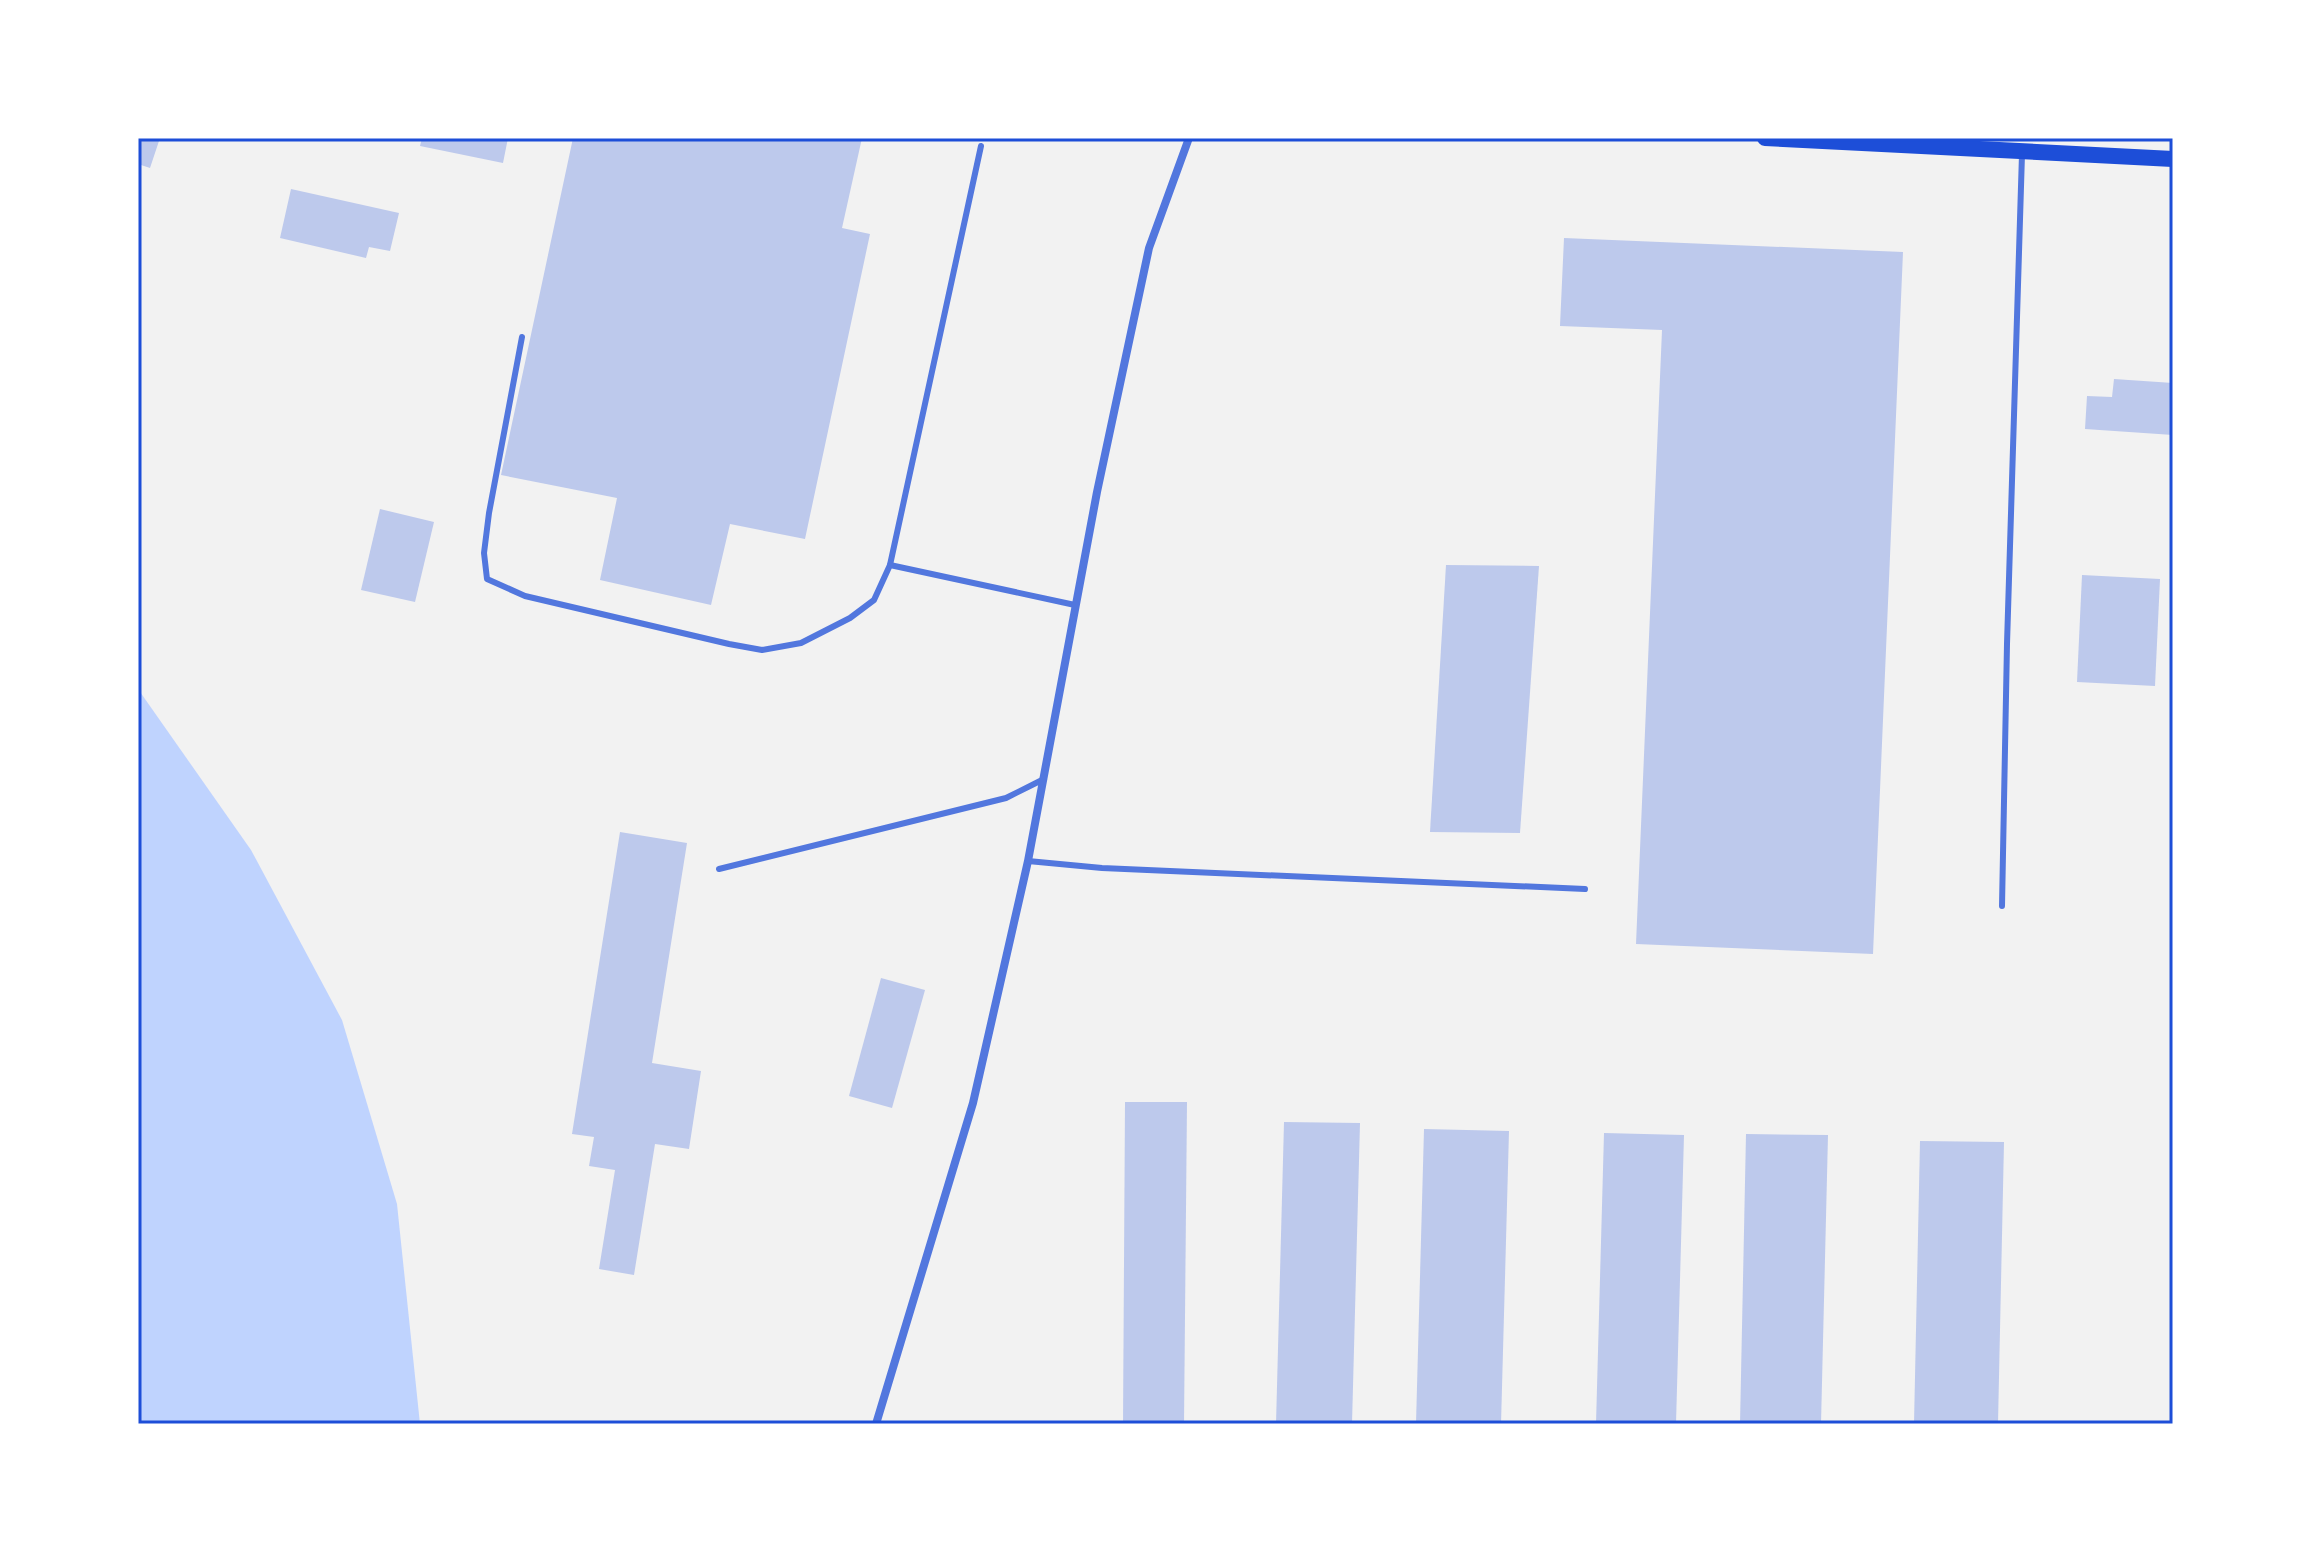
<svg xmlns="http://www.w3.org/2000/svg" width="2311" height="1562" font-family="'Roboto Serif',serif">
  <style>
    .water { fill: #bfd3fe }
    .building { fill: #bdc9ec }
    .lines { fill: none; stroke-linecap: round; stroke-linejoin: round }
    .service { stroke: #5277de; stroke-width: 6 }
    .minor { stroke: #5277de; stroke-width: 8 }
    .secondary { stroke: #1d4ed8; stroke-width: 16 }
    .neatline { fill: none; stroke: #1d4ed8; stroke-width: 3 }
  </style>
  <rect width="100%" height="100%" fill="#f2f2f2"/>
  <polygon class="water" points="138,689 251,850 342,1020 397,1204 420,1424 138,1424"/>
  <g class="building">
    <polygon points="138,138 160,138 150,168 138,164"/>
    <polygon points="422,138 508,138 503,163 420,146"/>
    <polygon points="573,138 862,138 842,228 870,234 805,539 730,524 711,605 600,580 617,498 501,475"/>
    <polygon points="291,189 399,213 390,251 369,247 366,258 280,238"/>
    <polygon points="1564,238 1903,252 1873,954 1636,944 1662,330 1560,326"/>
    <polygon points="2114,379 2173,383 2173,435 2085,429 2087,396 2112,397"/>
    <polygon points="380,509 434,522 415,602 361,590"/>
    <polygon points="1446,565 1539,566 1520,833 1430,832"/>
    <polygon points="2082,575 2160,579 2155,686 2077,682"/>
    <polygon points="620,832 687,843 652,1063 701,1071 689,1149 655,1144 634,1275 599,1269 615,1170 589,1166 594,1137 572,1134"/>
    <polygon points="881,978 925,990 892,1108 849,1096"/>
    <polygon points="1125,1102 1187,1102 1184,1424 1123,1424"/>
    <polygon points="1284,1122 1360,1123 1352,1424 1276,1424"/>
    <polygon points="1424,1129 1509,1131 1501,1424 1416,1424"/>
    <polygon points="1604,1133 1684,1135 1676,1424 1596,1424"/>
    <polygon points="1746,1134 1828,1135 1821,1424 1740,1424"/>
    <polygon points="1920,1141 2004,1142 1998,1424 1914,1424"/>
  </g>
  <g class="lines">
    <g class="service">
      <polyline points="522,337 489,513 484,553 487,579 525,596 729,644 762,650 801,643 850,618 874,600 890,565 981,146"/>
      <polyline points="890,565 1075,605"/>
      <polyline points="1028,861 1102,868 1585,889"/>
      <polyline points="719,869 1006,798 1044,779"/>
      <polyline points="2002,906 2007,644 2022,154"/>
    </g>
    <polyline class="minor" points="876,1424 973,1103 1028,861 1097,492 1149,248 1189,138"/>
    <polyline class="secondary" points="1765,138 2173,159"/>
  </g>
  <rect width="2311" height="1562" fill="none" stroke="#ffffff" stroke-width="280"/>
  <rect x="140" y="140" width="2031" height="1282" class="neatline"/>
</svg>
